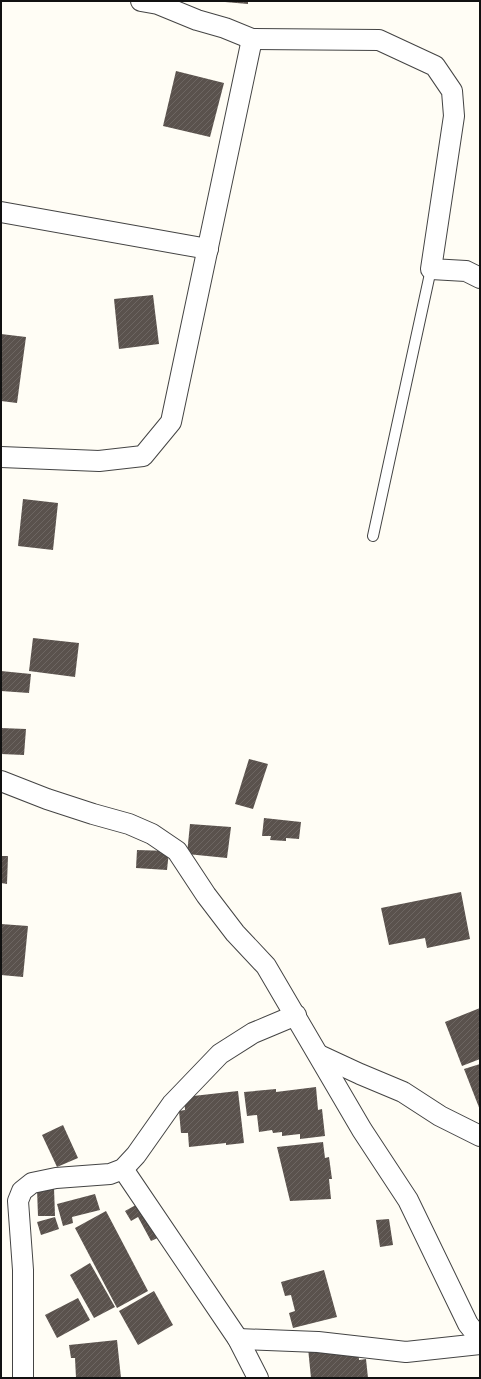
<svg xmlns="http://www.w3.org/2000/svg" width="481" height="1379" font-family="'Crimson Pro',serif">
  <style>
    .building { fill: url(#building-hatch) }
    .lines { fill: none; stroke-linecap: round; stroke-linejoin: round }
    .lane-casing { stroke: #444; stroke-width: 12 }
    .street-casing { stroke: #444; stroke-width: 22 }
    .lane { stroke: #fff; stroke-width: 10 }
    .street { stroke: #fff; stroke-width: 20 }
  </style>
  <defs>
    <pattern id="building-hatch" width="6" height="6" patternUnits="userSpaceOnUse"><rect width="6" height="6" fill="#5a524d"/><path d="M-1 1l2-2M0 6l6-6M5 7l2-2" fill="none" stroke="#6d6662"/></pattern>
  </defs>
  <rect width="100%" height="100%" fill="#fffdf5"/>
  <g class="building">
    <polygon points="225,1 248,1 248,4 225,2"/>
    <polygon points="176,71 224,83 210,137 163,126"/>
    <polygon points="153,295 159,344 119,349 114,299"/>
    <polygon points="1,334 26,337 17,403 1,401"/>
    <polygon points="23,499 58,503 53,550 18,546"/>
    <polygon points="33,638 79,643 75,677 29,671"/>
    <polygon points="1,671 31,674 29,693 1,691"/>
    <polygon points="1,728 26,729 24,755 1,754"/>
    <polygon points="249,759 268,764 253,809 235,804"/>
    <polygon points="264,818 301,822 299,839 286,838 286,841 270,840 271,836 262,836"/>
    <polygon points="190,824 231,827 227,858 187,854"/>
    <polygon points="137,850 169,851 167,870 136,868"/>
    <polygon points="1,856 8,856 7,884 1,883"/>
    <polygon points="461,892 470,939 427,948 425,938 389,945 381,908"/>
    <polygon points="1,924 28,926 23,977 1,975"/>
    <polygon points="480,1008 480,1059 462,1066 445,1022"/>
    <polygon points="480,1064 480,1110 464,1069"/>
    <polygon points="316,1087 318,1110 322,1109 325,1136 300,1139 300,1134 282,1136 282,1132 273,1133 272,1130 259,1132 257,1115 247,1116 244,1092 276,1089 276,1092"/>
    <polygon points="238,1091 244,1143 226,1145 226,1143 189,1147 188,1133 181,1133 179,1111 185,1110 184,1097"/>
    <polygon points="63,1125 78,1158 57,1167 42,1135"/>
    <polygon points="323,1142 325,1158 329,1157 332,1179 329,1179 331,1199 290,1201 277,1147"/>
    <polygon points="54,1188 55,1216 38,1216 37,1189"/>
    <polygon points="95,1194 100,1210 72,1217 73,1223 63,1226 57,1204"/>
    <polygon points="143,1201 162,1236 151,1241 138,1217 131,1221 125,1211"/>
    <polygon points="106,1211 148,1291 117,1308 75,1228"/>
    <polygon points="55,1217 59,1229 41,1235 37,1222"/>
    <polygon points="389,1219 393,1245 380,1247 376,1220"/>
    <polygon points="90,1263 115,1307 94,1318 70,1275"/>
    <polygon points="324,1270 337,1317 293,1328 289,1313 295,1311 291,1295 285,1296 281,1282"/>
    <polygon points="154,1291 173,1325 138,1345 119,1311"/>
    <polygon points="78,1298 90,1320 57,1338 45,1315"/>
    <polygon points="117,1340 121,1378 76,1378 75,1358 71,1358 69,1345"/>
    <polygon points="308,1348 358,1348 359,1360 366,1359 368,1378 311,1378"/>
  </g>
  <g class="lines">
    <g class="lane-casing">
      <polyline id="lane" points="373,536 431,269"/>
    </g>
    <g class="street-casing">
      <g id="street">
        <polyline points="141,1 158,4 197,20 225,28 252,39 379,40 435,66 452,91 454,116 431,269 466,271 480,278"/>
        <polyline points="1,212 208,249"/>
        <polyline points="1,457 99,461 143,456 171,422 252,39"/>
        <polyline points="1,781 47,799 93,814 129,824 152,834 177,851 206,895 235,933 266,966 362,1130 408,1200 468,1324 480,1339"/>
        <polyline points="319,1055 360,1074 403,1092 440,1116 480,1136"/>
        <polyline points="123,1169 238,1339 258,1378"/>
        <polyline points="238,1339 318,1342 406,1352 480,1344"/>
        <polyline points="23,1378 23,1270 18,1201 22,1191 32,1183 56,1178 110,1174 123,1169 136,1155 172,1104 220,1054 253,1033 296,1015"/>
      </g>
    </g>
    <use href="#lane" class="lane"/>
    <use href="#street" class="street"/>
  </g>
  <rect width="481" height="1379" fill="none" stroke="#111111" stroke-width="4"/>
</svg>
